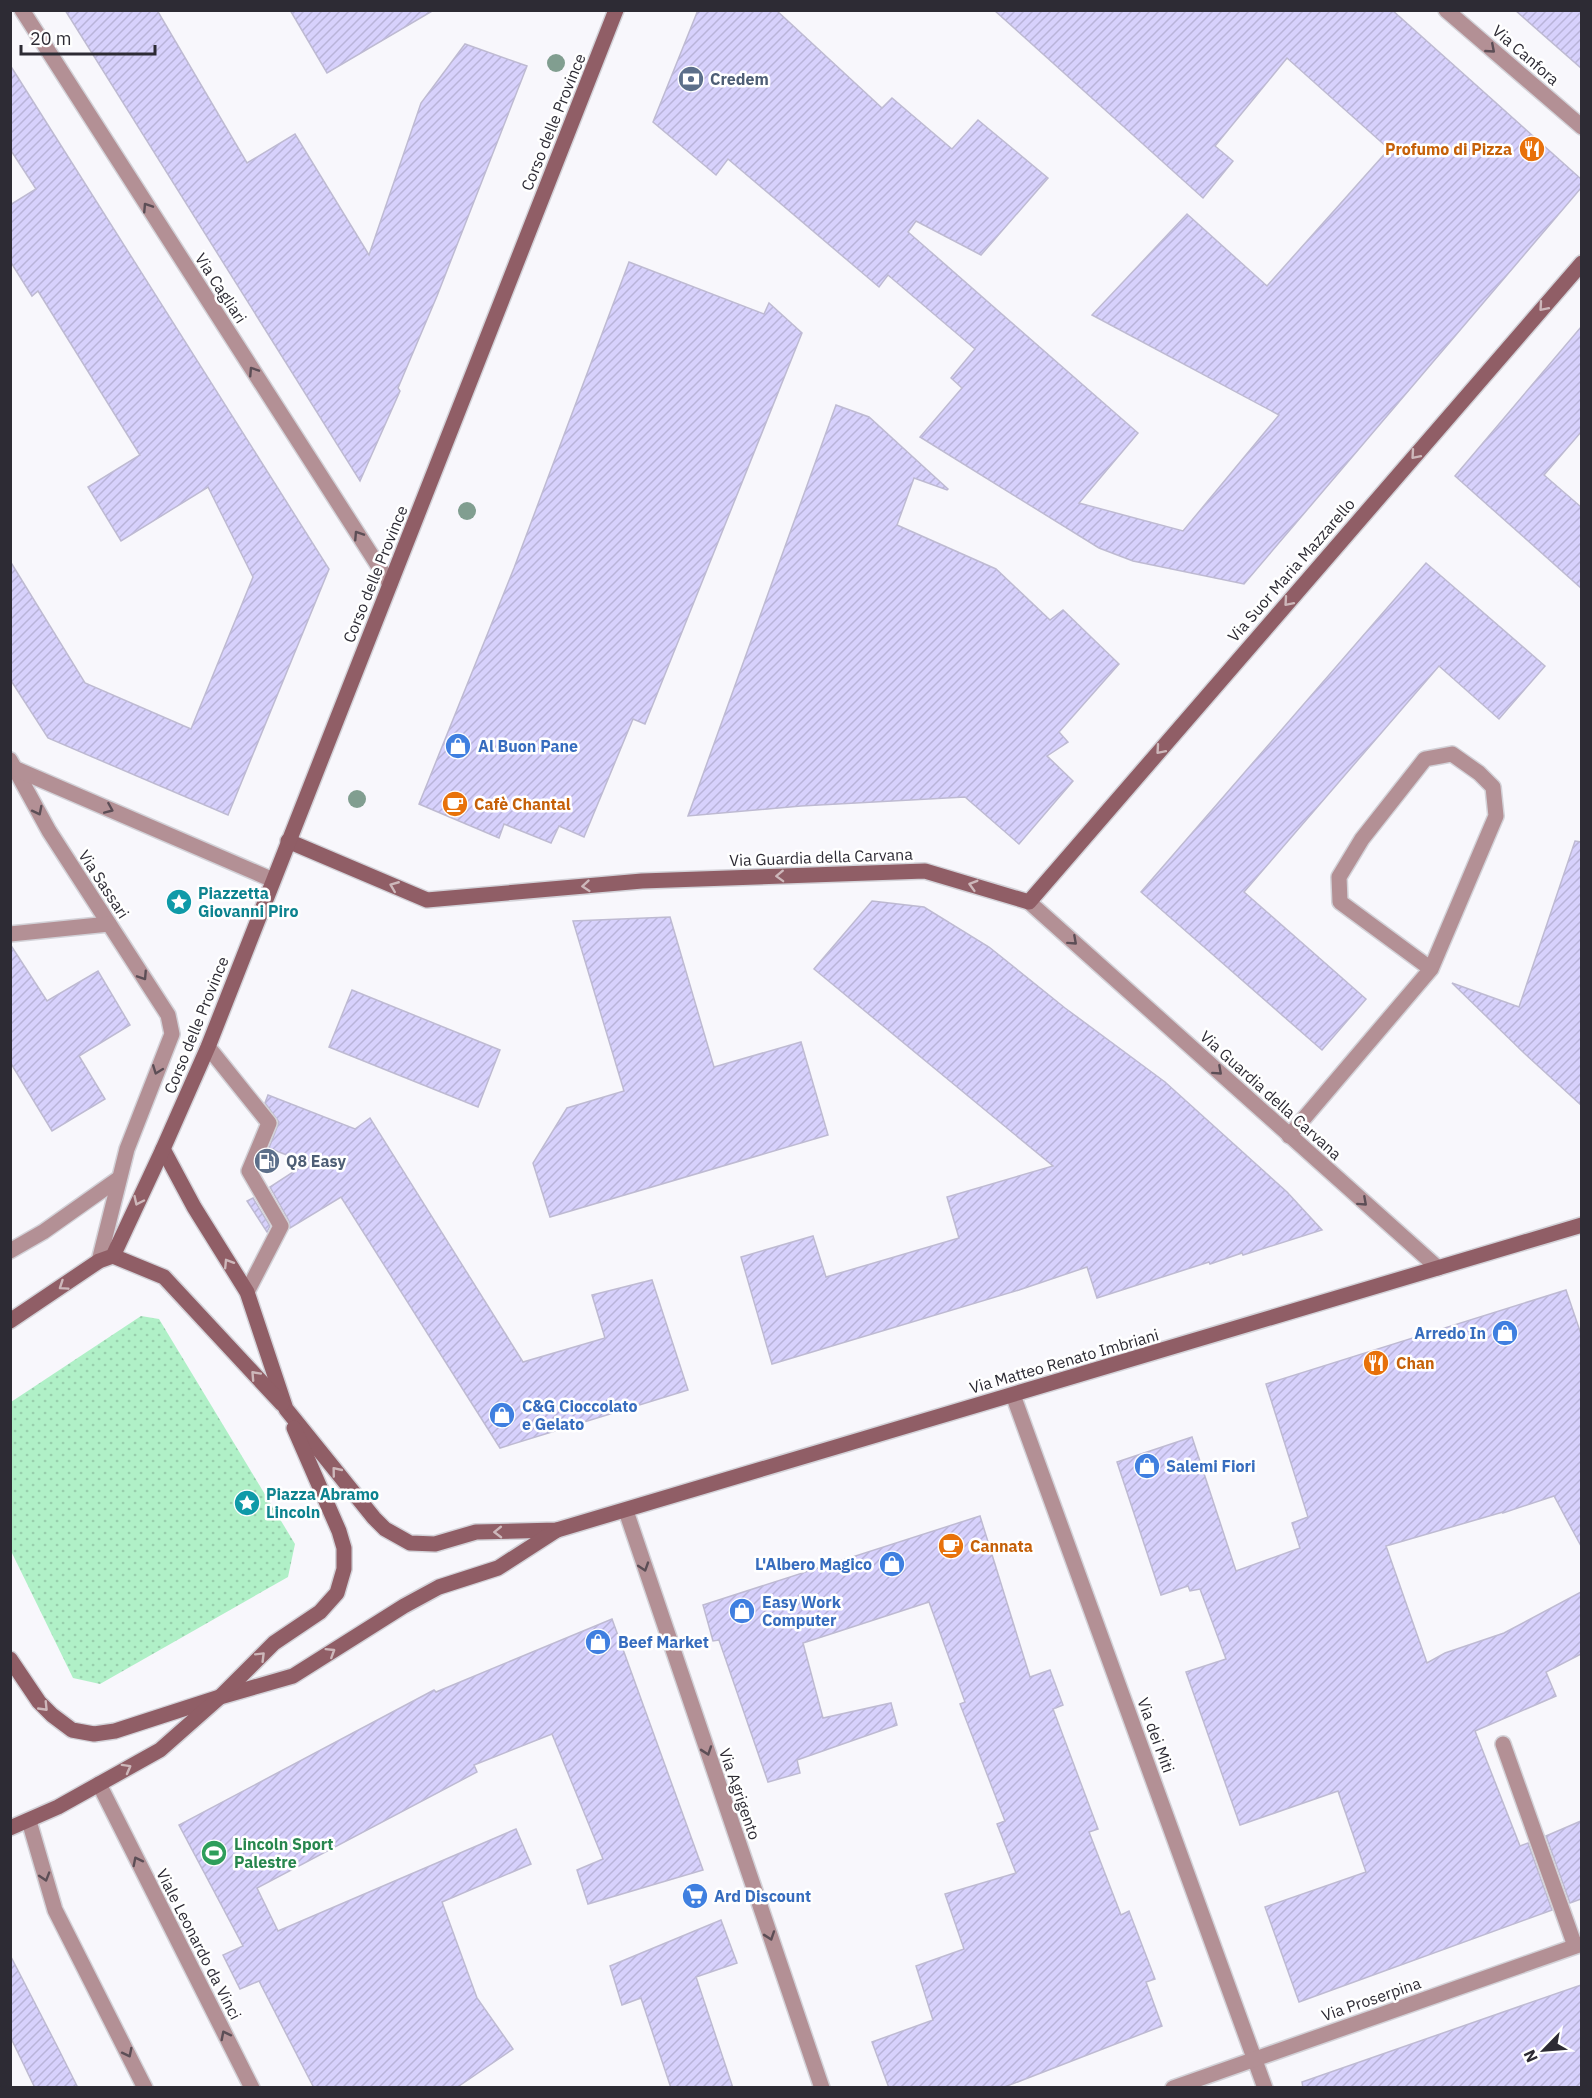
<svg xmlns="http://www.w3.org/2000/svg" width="1592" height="2098" font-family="'IBM Plex Sans',sans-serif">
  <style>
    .garden { fill: url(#garden-dots) }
    .building { fill: url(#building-hatch); stroke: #bebad2; stroke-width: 1.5 }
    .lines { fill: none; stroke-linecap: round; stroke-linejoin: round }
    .lane-casing { stroke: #d3d2d8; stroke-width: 18 }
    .street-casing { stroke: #d3d2d8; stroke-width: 18 }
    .secondary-casing { stroke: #d3d2d8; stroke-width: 18 }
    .lane { stroke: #b39095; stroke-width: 15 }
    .street { stroke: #b39095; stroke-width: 15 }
    .secondary { stroke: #905e66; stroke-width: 15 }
    .tree { fill: #819e90 }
    .oneway { stroke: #5c4e56 }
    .oneway2 { stroke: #cdb7ba }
    .labels { text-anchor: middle; stroke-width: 5; stroke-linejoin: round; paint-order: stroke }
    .street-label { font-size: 16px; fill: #2d2b34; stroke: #fff }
    .service-label { font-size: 16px; font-weight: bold; fill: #4e5e75; stroke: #fff; text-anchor: start }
    .food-label { font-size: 16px; font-weight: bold; fill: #c56008; stroke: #fff; text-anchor: start }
    .shop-label { font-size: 16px; font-weight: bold; fill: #366cbe; stroke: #fff; text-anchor: start }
    .culture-label { font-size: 16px; font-weight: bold; fill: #0d838f; stroke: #fff; text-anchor: start }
    .leisure-label { font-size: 16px; font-weight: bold; fill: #27864d; stroke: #fff; text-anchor: start }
  </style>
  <defs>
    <pattern id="garden-dots" width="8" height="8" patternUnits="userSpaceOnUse" patternTransform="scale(1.5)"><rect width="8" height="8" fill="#b0f0c7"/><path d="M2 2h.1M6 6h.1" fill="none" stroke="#98ceac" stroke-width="1.8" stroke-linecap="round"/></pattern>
    <pattern id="building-hatch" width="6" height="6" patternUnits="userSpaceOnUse" patternTransform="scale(1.5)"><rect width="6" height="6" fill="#d7d1fc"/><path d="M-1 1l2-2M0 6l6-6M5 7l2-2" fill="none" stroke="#b9b4d9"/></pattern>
  </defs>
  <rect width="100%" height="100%" fill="#f8f7fc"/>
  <polygon class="garden" points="141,1316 159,1319 295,1544 288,1577 100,1684 73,1678 11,1551 11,1402"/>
  <g class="building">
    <polygon points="65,10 157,10 247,163 295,134 369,255 421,103 465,44 527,66 437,296 398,388 400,391 360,481"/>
    <polygon points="290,10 434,10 327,73"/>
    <polygon points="698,10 776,10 882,108 892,98 952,149 978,120 1048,178 981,255 916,221 908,232 1138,433 1079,503 1183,531 1279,415 1092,315 1187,214 1267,286 1389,149 1287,58 1215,146 1233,161 1203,198 994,10 1392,10 1581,179 1581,188 1244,584 1133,561 1099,548 920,437 962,388 951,378 975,349 888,275 879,287 728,159 716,175 653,122"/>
    <polygon points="1515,10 1581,10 1581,68"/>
    <polygon points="10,65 329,569 228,815 48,738 10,679 10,561 85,683 191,729 253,577 208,487 121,541 88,487 140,455 38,291 32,296 10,261 10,205 36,189 10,149"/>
    <polygon points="629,262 764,314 769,303 802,333 645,724 633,719 584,837 559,826 551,843 504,824 499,838 419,804 514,568"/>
    <polygon points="1581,327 1581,432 1544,475 1581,507 1581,588 1455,476"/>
    <polygon points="836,405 869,417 948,489 947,490 914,478 897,525 996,569 1050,620 1063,610 1119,664 1059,732 1068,742 1047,756 1073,781 1019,844 965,797 801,806 688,816"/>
    <polygon points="1426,563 1545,666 1499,719 1439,666 1244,892 1366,999 1322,1050 1141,892"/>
    <polygon points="1575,841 1581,842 1581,1105 1524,1053 1452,983 1519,1007"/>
    <polygon points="872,901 924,907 989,947 1065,1008 1165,1082 1287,1192 1322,1230 1243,1255 1242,1253 1210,1264 1209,1262 1097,1298 1087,1267 1019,1290 772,1364 741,1257 813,1236 826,1277 959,1238 947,1197 1053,1166 814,969"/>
    <polygon points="670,917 714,1067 801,1042 828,1135 550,1217 533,1163 567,1108 624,1091 573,921"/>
    <polygon points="10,944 47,1001 98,971 130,1025 79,1056 105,1099 52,1131 10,1062"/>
    <polygon points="352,990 500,1050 478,1107 329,1047"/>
    <polygon points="268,1095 355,1129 370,1118 523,1362 605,1338 592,1295 652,1280 688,1390 500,1448 341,1197 290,1228 289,1221 270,1187 307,1163 269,1148 279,1122 265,1103"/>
    <polygon points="253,1198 270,1226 267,1232 247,1201"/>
    <polygon points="1566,1290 1581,1334 1581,1546 1554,1496 1503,1513 1503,1512 1386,1546 1427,1663 1445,1653 1504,1633 1581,1592 1581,1654 1546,1672 1556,1696 1475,1731 1520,1846 1528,1843 1552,1910 1299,2002 1265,1907 1366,1872 1338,1791 1240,1825 1186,1672 1226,1659 1200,1589 1190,1591 1188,1586 1161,1595 1117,1462 1192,1437 1236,1571 1300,1548 1292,1523 1308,1517 1266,1384"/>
    <polygon points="980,1516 1030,1677 1050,1670 1063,1705 1053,1709 1098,1829 1089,1832 1121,1915 1129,1911 1155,1979 1146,1982 1162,2026 1002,2088 889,2088 872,2042 933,2020 916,1966 964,1949 945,1894 1016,1873 997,1824 1005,1821 960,1704 965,1702 929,1602 803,1643 823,1718 891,1703 897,1725 797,1760 800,1773 768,1782 719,1640 713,1641 703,1605"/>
    <polygon points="612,1619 703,1870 588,1904 577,1870 603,1859 552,1734 474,1765 477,1772 257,1888 278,1931 516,1829 531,1864 442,1902 477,1998 513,2049 456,2088 314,2088 259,1981 240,1989 223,1955 243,1946 179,1825 434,1690 436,1692"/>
    <polygon points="1581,1821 1581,1899 1570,1903 1546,1836"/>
    <polygon points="721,1920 737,1963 696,1977 733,2088 671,2088 641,1998 622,2005 610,1966"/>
    <polygon points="10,1955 58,2048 78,2088 35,2088 10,2036"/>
    <polygon points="1581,1985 1581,2088 1303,2088 1302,2082"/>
  </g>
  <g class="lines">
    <g class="lane-casing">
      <g id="lane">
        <polyline points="208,1047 269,1123 249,1171 281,1226 247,1292"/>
        <polyline points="1289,1136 1431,969 1496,816 1493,787 1479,773 1452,754 1425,759 1362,839 1339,877 1340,902 1431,969"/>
        <polyline points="10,1251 43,1232 118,1179"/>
        <polyline points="1503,1744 1575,1946"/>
      </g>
    </g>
    <g class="street-casing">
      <g id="street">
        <polyline points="22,10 390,584"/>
        <polyline points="1446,10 1582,127"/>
        <polyline points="10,760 49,831 168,1015 172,1034 127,1149 99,1261"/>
        <polyline points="16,769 273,880"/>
        <polyline points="1029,902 1438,1268"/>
        <polyline points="10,934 109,924"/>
        <polyline points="1013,1395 1265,2088"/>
        <polyline points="626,1511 822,2088"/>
        <polyline points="99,1784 252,2088"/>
        <polyline points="29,1821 55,1910 145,2088"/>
        <polyline points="1173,2088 1582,1944"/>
      </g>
    </g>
    <g class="secondary-casing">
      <g id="secondary">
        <polyline points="288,841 427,900 642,881 925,871 1029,902 1582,263"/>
        <polyline points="163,1149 194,1207 247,1292 286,1409 374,1518 385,1529 410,1543 435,1544 476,1532 557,1530 1582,1225"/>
        <polyline points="113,1256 164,1277 282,1404"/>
        <polyline points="10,1321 99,1261 113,1256 163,1149 208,1047 616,10"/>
        <polyline points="10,1659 39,1702 52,1715 72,1730 94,1734 115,1731 220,1697 293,1676 404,1606 439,1587 498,1568 557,1530"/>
        <polyline points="10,1828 58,1807 160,1750 220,1697 274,1643 320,1612 337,1593 344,1569 344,1548 339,1531 294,1428"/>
      </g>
    </g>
    <use href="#lane" class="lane"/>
    <use href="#street" class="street"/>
    <use href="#secondary" class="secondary"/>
  </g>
  <g class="tree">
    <circle cx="556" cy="63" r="9"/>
    <circle cx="467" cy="511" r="9"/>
    <circle cx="357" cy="799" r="9"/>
  </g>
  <defs><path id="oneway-chevron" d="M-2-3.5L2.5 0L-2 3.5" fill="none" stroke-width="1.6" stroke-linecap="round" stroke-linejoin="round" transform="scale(1.5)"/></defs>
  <g class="oneway">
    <use href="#oneway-chevron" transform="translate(1491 49) rotate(41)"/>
    <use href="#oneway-chevron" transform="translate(147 207) rotate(-123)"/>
    <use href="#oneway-chevron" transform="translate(253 371) rotate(-123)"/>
    <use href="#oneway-chevron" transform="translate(358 535) rotate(-123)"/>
    <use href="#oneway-chevron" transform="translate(109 809) rotate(23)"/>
    <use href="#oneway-chevron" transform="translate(38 811) rotate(63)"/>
    <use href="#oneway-chevron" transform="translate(1073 941) rotate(42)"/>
    <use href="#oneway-chevron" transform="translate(143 976) rotate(57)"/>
    <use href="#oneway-chevron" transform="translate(157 1070) rotate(111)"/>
    <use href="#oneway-chevron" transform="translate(1218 1071) rotate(42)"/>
    <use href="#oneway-chevron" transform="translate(1363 1202) rotate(42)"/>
    <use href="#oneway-chevron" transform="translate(644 1567) rotate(72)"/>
    <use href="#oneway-chevron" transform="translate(707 1751) rotate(71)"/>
    <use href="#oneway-chevron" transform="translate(137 1861) rotate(-117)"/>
    <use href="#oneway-chevron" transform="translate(45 1877) rotate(73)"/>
    <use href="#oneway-chevron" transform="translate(770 1936) rotate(71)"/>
    <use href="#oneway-chevron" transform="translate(225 2035) rotate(-117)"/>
    <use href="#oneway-chevron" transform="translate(128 2053) rotate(63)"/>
  </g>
  <g class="oneway2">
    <use href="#oneway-chevron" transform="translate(1543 307) rotate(131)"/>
    <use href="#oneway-chevron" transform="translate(1415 455) rotate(131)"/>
    <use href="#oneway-chevron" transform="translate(1288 602) rotate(131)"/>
    <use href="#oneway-chevron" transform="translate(1160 750) rotate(131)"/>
    <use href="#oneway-chevron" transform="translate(780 876) rotate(178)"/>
    <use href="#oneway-chevron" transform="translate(973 885) rotate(-164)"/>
    <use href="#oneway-chevron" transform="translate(394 886) rotate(-158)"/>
    <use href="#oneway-chevron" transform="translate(586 886) rotate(175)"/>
    <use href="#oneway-chevron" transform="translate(138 1201) rotate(115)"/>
    <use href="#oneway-chevron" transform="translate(228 1263) rotate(-122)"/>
    <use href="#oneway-chevron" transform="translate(63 1286) rotate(146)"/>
    <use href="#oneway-chevron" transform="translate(255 1375) rotate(-133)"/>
    <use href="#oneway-chevron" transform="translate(336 1471) rotate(-129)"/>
    <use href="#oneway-chevron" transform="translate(498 1532) rotate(179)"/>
    <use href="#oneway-chevron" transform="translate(331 1652) rotate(-32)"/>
    <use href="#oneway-chevron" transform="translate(261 1656) rotate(-45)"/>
    <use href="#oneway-chevron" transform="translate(44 1707) rotate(46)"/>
    <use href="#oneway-chevron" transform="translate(127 1768) rotate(-29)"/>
  </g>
  <defs>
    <g id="bank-disc" transform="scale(1.35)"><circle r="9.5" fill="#5c6f8a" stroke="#fff"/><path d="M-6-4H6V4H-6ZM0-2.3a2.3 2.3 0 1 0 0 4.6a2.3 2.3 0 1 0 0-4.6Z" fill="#fff"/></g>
    <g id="restaurant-disc" transform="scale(1.35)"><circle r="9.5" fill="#e8710a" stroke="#fff"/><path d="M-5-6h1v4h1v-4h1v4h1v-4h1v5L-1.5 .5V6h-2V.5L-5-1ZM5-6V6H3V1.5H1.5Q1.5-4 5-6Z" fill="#fff"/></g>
    <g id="shop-disc" transform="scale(1.35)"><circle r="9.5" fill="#3f7fe0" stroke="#fff"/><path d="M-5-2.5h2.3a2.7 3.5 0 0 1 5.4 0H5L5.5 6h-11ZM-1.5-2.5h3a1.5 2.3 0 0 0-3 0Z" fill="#fff"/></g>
    <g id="cafe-disc" transform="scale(1.35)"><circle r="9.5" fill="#e8710a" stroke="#fff"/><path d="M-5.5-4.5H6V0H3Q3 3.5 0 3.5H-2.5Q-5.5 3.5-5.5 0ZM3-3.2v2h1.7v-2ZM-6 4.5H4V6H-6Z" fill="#fff"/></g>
    <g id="sight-disc" transform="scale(1.35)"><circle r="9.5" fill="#0f9aa8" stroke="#fff"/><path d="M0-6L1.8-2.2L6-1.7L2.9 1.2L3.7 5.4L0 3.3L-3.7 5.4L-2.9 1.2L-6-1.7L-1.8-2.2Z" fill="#fff"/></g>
    <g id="fuel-disc" transform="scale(1.35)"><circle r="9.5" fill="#5c6f8a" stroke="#fff"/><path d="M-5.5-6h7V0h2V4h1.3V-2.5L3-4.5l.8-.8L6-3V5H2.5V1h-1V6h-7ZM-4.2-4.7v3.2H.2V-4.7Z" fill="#fff"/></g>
    <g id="stadium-disc" transform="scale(1.35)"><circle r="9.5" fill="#2e9e5b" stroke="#fff"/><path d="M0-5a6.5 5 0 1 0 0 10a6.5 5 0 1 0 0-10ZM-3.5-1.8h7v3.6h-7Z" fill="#fff"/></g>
    <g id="supermarket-disc" transform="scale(1.35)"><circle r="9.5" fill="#3f7fe0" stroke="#fff"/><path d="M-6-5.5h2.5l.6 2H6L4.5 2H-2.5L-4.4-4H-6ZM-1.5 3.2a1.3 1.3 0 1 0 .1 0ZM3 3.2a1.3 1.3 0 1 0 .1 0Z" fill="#fff"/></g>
  </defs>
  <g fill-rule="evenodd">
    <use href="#bank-disc" x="691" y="79"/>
    <use href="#restaurant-disc" x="1532" y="149"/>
    <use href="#shop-disc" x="458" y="746"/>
    <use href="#cafe-disc" x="455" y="804"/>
    <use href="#sight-disc" x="179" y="902"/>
    <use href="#fuel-disc" x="267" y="1161"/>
    <use href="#shop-disc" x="1505" y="1333"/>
    <use href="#restaurant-disc" x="1376" y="1363"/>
    <use href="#shop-disc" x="502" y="1415"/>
    <use href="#shop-disc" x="1147" y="1466"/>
    <use href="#sight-disc" x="247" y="1503"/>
    <use href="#cafe-disc" x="951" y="1546"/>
    <use href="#shop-disc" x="892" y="1564"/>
    <use href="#shop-disc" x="742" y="1611"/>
    <use href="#shop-disc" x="598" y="1642"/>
    <use href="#stadium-disc" x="214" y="1853"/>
    <use href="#supermarket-disc" x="695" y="1896"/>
  </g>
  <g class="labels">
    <g class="street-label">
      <text transform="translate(1526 55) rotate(41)" y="6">Via Canfora</text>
      <text transform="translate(553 122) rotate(-68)" y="6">Corso delle Province</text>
      <text transform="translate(221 288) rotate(57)" y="6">Via Cagliari</text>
      <text transform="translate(1291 570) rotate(-49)" y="6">Via Suor Maria Mazzarello</text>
      <text transform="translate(375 574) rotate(-68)" y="6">Corso delle Province</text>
      <text transform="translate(821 857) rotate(-2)" y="6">Via Guardia della Carvana</text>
      <text transform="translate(104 884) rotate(57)" y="6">Via Sassari</text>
      <text transform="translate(196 1025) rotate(-68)" y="6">Corso delle Province</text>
      <text transform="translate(1271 1095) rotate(42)" y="6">Via Guardia della Carvana</text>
      <text transform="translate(1064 1361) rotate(-16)" y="6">Via Matteo Renato Imbriani</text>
      <text transform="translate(1156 1735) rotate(70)" y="6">Via dei Miti</text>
      <text transform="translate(740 1794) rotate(71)" y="6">Via Agrigento</text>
      <text transform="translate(199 1944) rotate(63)" y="6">Viale Leonardo da Vinci</text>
      <text transform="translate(1371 1999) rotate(-19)" y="6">Via Proserpina</text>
    </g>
    <g class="service-label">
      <text x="710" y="85">Credem</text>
      <text x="286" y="1167">Q8 Easy</text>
    </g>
    <g class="food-label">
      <text x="1512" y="155" text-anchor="end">Profumo di Pizza</text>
      <text x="474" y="810">Cafè Chantal</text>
      <text x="1396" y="1369">Chan</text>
      <text x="970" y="1552">Cannata</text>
    </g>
    <g class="shop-label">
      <text x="478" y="752">Al Buon Pane</text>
      <text x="1486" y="1339" text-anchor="end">Arredo In</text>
      <text x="522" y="1412">C&amp;G Cioccolato<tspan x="522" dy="18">e Gelato</tspan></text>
      <text x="1166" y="1472">Salemi Fiori</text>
      <text x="872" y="1570" text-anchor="end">L'Albero Magico</text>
      <text x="762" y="1608">Easy Work<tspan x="762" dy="18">Computer</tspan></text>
      <text x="618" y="1648">Beef Market</text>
      <text x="714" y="1902">Ard Discount</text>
    </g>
    <g class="culture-label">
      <text x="198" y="899">Piazzetta<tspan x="198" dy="18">Giovanni Piro</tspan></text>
      <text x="266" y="1500">Piazza Abramo<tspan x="266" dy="18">Lincoln</tspan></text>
    </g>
    <g class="leisure-label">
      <text x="234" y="1850">Lincoln Sport<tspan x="234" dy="18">Palestre</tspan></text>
    </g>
  </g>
  <rect width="1592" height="2098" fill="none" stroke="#2d2b34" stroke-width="24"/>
  <g transform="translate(1544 2050) rotate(245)" stroke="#ffffff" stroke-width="4.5" paint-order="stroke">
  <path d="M0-4.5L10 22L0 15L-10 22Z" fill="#2d2b34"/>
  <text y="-9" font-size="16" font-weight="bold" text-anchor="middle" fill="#2d2b34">N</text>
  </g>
  <path d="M21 45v9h134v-9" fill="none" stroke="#2d2b34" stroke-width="3"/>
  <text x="30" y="45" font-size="18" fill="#2d2b34" stroke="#ffffff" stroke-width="4.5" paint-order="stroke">20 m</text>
</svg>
